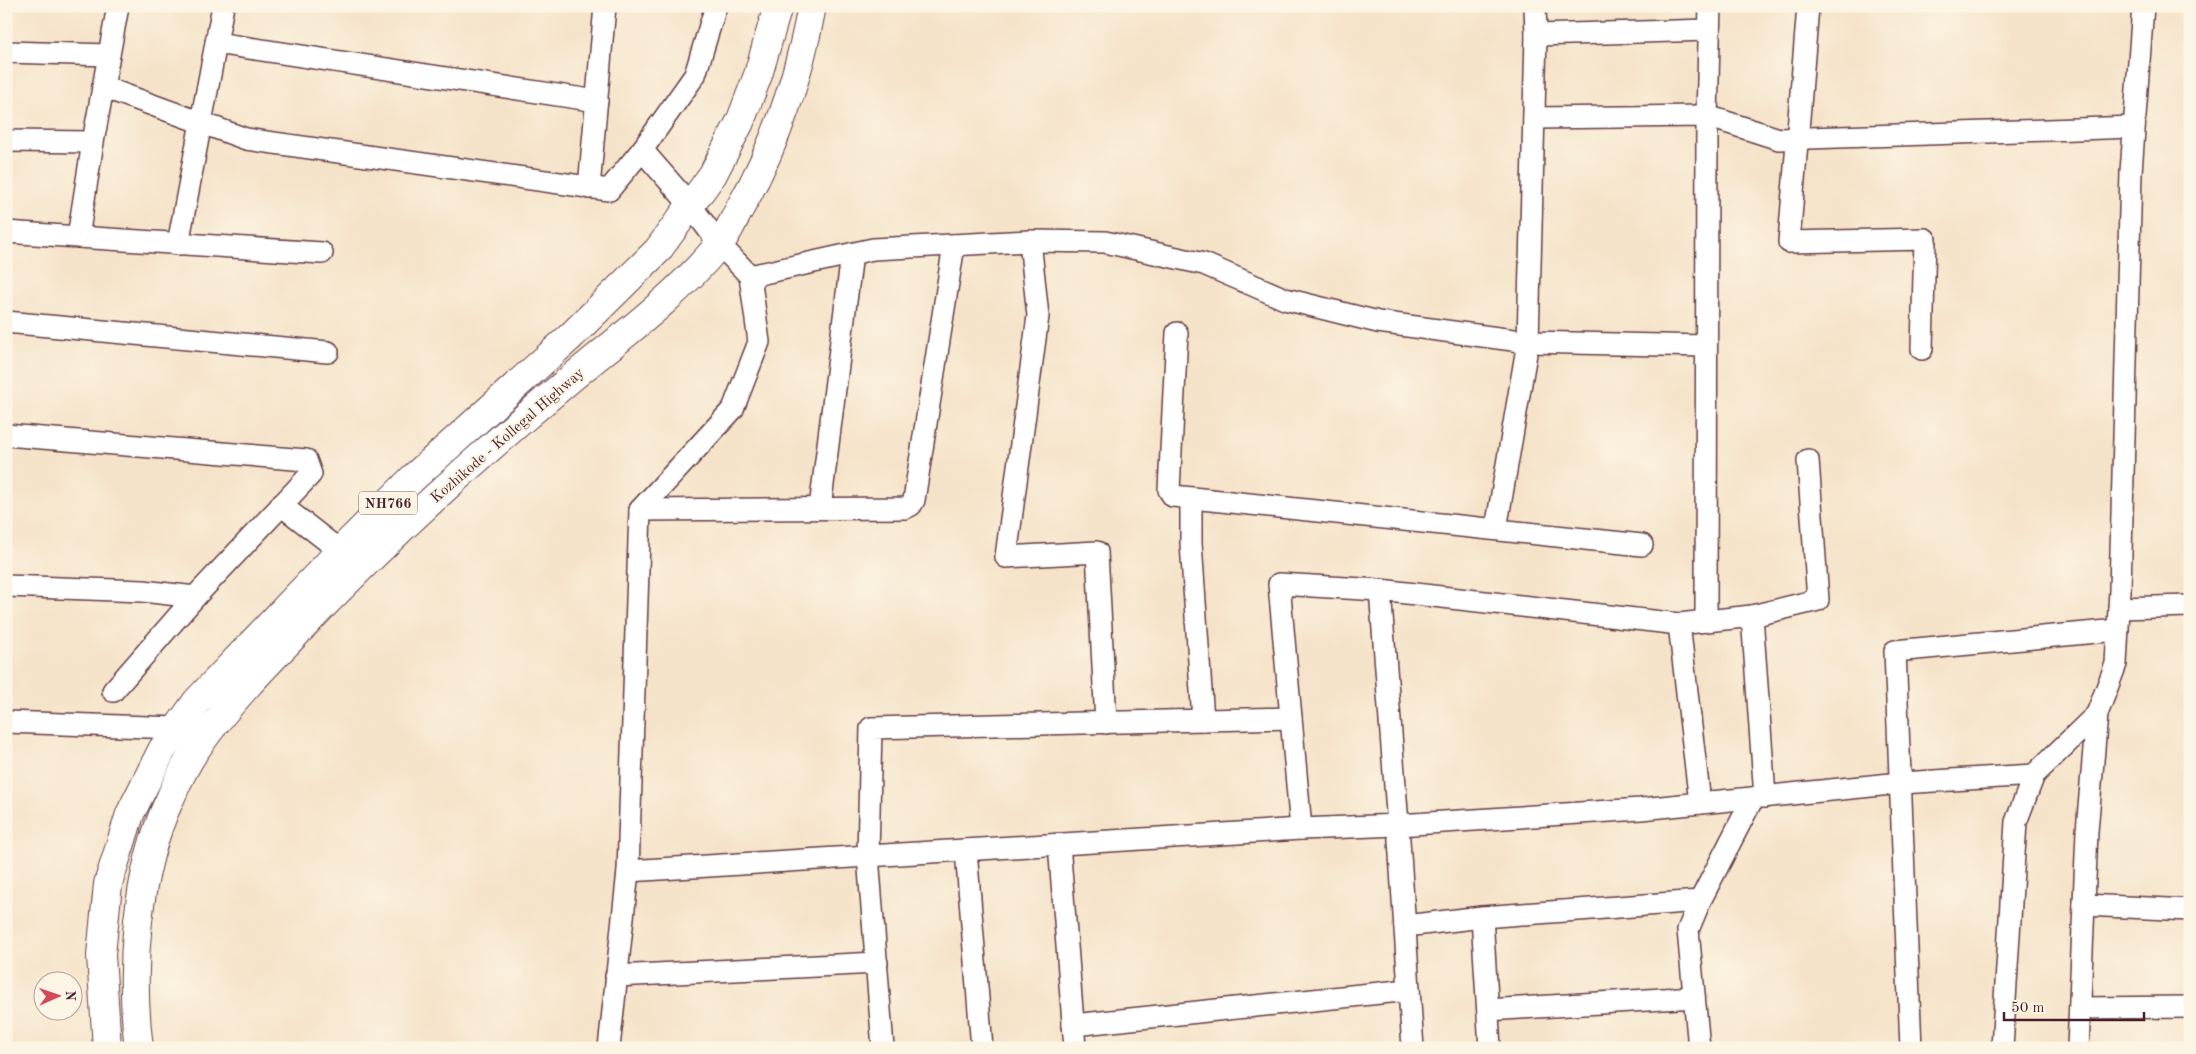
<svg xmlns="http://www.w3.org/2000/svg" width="2196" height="1054" font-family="'Old Standard TT',serif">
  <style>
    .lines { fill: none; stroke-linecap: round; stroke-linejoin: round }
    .minor-casing { stroke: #643c43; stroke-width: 24 }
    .trunk-casing { stroke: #643c43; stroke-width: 30 }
    .minor { stroke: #fff; stroke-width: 21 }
    .trunk { stroke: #fff; stroke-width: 28 }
    .labels { text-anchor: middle; stroke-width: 4.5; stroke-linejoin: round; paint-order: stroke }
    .shield { fill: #fcf5e5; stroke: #7f5f63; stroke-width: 1 }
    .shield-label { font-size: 14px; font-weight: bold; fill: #4a1f2b }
    .street-label { font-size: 15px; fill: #4a1f2b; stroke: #fcf5e5 }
  </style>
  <rect width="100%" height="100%" fill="#fcf5e5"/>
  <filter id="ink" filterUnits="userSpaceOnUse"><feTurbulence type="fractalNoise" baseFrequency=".02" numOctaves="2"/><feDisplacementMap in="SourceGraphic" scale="10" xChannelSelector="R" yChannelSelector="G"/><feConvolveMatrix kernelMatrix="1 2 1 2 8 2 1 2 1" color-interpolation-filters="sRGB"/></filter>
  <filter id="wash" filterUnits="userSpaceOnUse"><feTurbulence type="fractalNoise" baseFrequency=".0096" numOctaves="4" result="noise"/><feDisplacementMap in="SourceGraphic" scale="20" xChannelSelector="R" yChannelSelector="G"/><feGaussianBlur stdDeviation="1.12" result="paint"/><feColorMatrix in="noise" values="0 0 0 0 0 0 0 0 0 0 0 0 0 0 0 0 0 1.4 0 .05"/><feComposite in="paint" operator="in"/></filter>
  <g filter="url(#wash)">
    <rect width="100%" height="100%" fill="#f5e3c9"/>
  </g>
  <g filter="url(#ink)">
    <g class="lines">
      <g class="minor-casing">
        <g id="minor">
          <polyline points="1808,6 1789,242 1925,239 1922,349"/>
          <polyline points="1536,35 1709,30"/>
          <polyline points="216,43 597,101"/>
          <polyline points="6,52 109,55"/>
          <polyline points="103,87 246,139 609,190 642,150 695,75 716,6"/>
          <polyline points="1534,118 1707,116 1779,139 2134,127"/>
          <polyline points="6,141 93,142 118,6"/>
          <polyline points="589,188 605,6"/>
          <polyline points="6,232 78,237 93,142"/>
          <polyline points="78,237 322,253"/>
          <polyline points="1030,241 1105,242 1204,264 1285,299 1378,322 1528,342 1706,346"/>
          <polyline points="178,244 223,6"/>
          <polyline points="750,276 873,249 1030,241 1038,316 1006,557 1097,552 1106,723"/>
          <polyline points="6,322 328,352"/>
          <polyline points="1177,333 1169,490 1173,496 1642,545"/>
          <polyline points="6,435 306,460 311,474 195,597 113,691"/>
          <polyline points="1191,499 1191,543 1203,720"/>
          <polyline points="281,505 340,551"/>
          <polyline points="820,508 852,254"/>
          <polyline points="640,510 905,508 911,505 914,500 954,245"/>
          <polyline points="1496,529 1528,342 1536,35 1535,6"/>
          <polyline points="6,586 143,591 195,597"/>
          <polyline points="1380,590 1398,825 1301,829 1279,584 1380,590 1679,624 1752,616 1765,797"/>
          <polyline points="2119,608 2190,606"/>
          <polyline points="1752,616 1818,600 1808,460"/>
          <polyline points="1706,621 1707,116 1710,6"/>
          <polyline points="1679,624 1700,803"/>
          <polyline points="6,722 177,728"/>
          <polyline points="1059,844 1075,1048"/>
          <polyline points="966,850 982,1048"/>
          <polyline points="628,871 1301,829"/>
          <polyline points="2084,905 2190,910"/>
          <polyline points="1482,917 1490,1048"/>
          <polyline points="1405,926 1482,917 1700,901"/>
          <polyline points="616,976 877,963"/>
          <polyline points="2080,1008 2190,1007"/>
          <polyline points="1488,1010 1694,997"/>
          <polyline points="1073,1025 1409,990"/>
          <polyline points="609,1048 628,871 640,510 733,409 759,342 750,276 720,245 691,206 642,150"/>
          <polyline points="883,1048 868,856 871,728 1291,718"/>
          <polyline points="1413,1048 1398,825 1641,809 1901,783 2034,775"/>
          <polyline points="1699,1048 1688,930 1700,901 1753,798"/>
          <polyline points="1911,1048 1895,651 2118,630"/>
          <polyline points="2002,1048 2016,822 2034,775 2097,714 2116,664 2120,590 2131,172 2143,6"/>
          <polyline points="2078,1048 2087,831 2097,714"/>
        </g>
      </g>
      <g class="trunk-casing">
        <g id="trunk">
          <polyline points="107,1048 101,955 108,884 130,814 162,750 197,701 340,551 413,478 570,337 658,250 713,174 740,122 758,75 778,6"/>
          <path d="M139,1048C129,969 136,871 170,799C178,780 189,758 201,742C229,703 263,668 296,634C379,546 469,464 562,386C615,341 673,300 717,247C727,236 733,221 740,208C776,145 799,77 812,6"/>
        </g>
      </g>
      <use href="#minor" class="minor"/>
      <use href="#trunk" class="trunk"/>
    </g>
  </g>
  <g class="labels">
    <rect class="shield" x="359" y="491.5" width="58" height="23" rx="4"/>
    <g class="shield-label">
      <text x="388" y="508">NH766</text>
    </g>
    <g class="street-label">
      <text transform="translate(507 435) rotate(-41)" y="5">Kozhikode - Kollegal Highway</text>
    </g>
  </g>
  <rect width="2196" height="1054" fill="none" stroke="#fcf5e5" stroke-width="25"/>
  <g transform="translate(58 996) rotate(88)"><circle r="24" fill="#fcf5e5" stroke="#b59f9b"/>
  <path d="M0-4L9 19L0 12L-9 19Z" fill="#d1495b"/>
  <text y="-8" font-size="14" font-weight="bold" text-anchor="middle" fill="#4a1f2b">N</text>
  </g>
  <path d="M2004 1012v8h140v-8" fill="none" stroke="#4a1f2b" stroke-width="2.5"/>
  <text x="2011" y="1012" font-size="15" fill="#4a1f2b" stroke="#fcf5e5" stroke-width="4" paint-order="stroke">50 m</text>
</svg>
